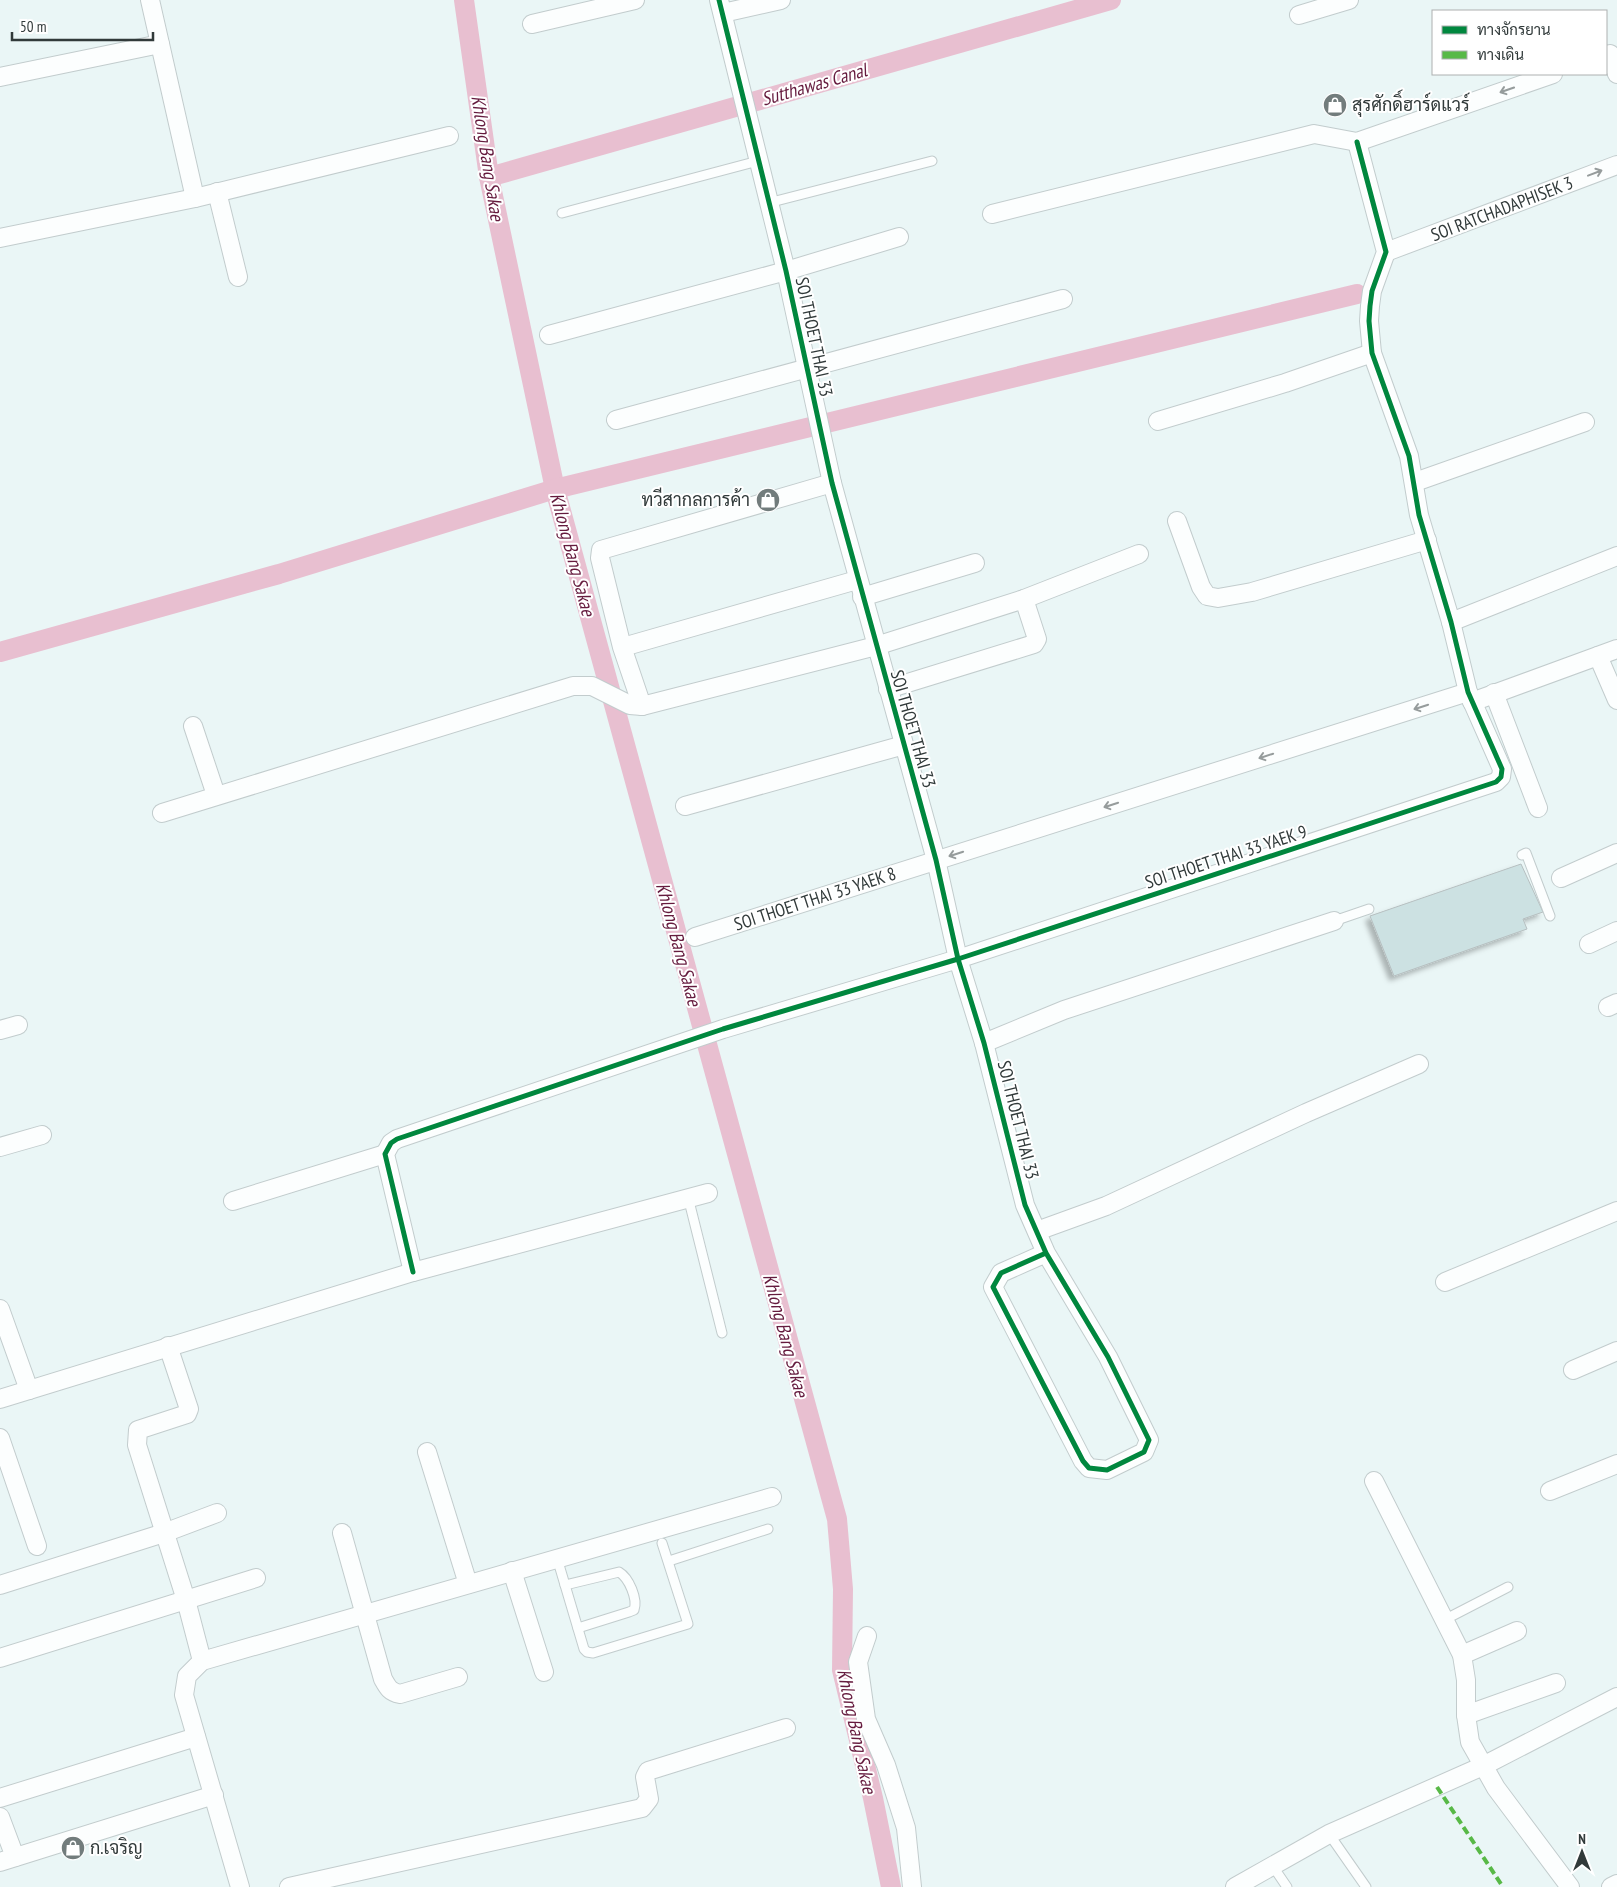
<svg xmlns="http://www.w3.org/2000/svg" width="1617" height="1887" font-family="'PT Sans Narrow',Sarabun,sans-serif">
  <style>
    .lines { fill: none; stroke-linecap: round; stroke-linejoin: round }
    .canal { stroke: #e8bfd0; stroke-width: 20 }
    .building { fill: #cce1e2; stroke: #b6bfc0; filter: url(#shadow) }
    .lane-casing { stroke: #c2cccd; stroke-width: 11 }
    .street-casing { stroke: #c2cccd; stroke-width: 20 }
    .lane { stroke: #fcfefe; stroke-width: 9 }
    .street { stroke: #fcfefe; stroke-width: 18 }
    .quiet { stroke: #58b947; stroke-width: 4; stroke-dasharray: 8 4; stroke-linecap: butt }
    .cycleway-casing { stroke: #fff; stroke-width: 8 }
    .cycleway { stroke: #00873e; stroke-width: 5 }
    .oneway { stroke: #969c9c }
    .labels { text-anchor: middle; stroke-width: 4; stroke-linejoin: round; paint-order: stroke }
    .poi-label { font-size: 18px; fill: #313a3a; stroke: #fff; text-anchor: start }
    .street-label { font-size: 18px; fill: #313a3a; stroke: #fff }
    .water-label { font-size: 19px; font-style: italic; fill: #651b3e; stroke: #fff }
  </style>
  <defs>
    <filter id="shadow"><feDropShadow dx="-4.5" dy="4.5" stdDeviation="2.5" flood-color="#0004"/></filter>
  </defs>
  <rect width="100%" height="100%" fill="#eaf6f6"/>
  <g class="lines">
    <g class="canal">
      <polyline points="464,0 489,177 555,489 837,1519 843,1589 842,1670 873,1798 891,1887"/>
      <polyline points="489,177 1111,0"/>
      <polyline points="0,652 279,574 555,489 1357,294"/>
    </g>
  </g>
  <polygon class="building" points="1521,864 1543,912 1523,919 1527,929 1394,976 1370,916"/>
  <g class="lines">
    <g class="lane-casing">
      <g id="lane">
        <polyline points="768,203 932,161"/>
        <polyline points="562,213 758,161"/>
        <polyline points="1522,855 1526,853 1550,916"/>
        <polyline points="1334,921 1369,909"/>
        <polyline points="688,1197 722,1333"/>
        <polyline points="557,1558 584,1649 587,1652 593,1653 688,1624 662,1543"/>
        <polyline points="669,1561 768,1529"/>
        <path d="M565,1585L619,1572C629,1578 638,1599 634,1610L629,1612L578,1628"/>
        <polyline points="1444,1620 1508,1587"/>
        <polyline points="1329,1834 1366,1887"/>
        <polyline points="1272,1865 1287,1887"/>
      </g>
    </g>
    <g class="street-casing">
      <g id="street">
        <polyline points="150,0 195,198"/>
        <polyline points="719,0 786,271 832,483 936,860 958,959 984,1043 1025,1205 1046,1253 1108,1357 1149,1440 1144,1452 1107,1470 1089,1468 1083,1461 993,1287 1001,1273 1046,1253"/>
        <polyline points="723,13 781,0"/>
        <polyline points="1299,15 1349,0"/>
        <polyline points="532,24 635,0"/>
        <polyline points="1610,54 1617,74"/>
        <polyline points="0,77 160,44"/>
        <polyline points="217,192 238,277"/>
        <polyline points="992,214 1314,134 1357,142 1553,74"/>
        <polyline points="0,238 195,198 449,136"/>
        <polyline points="1386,252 1617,165"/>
        <polyline points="549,335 786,271 899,237"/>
        <polyline points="616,420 1063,299"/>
        <polyline points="1158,421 1285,383 1372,353"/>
        <polyline points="1415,482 1585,422"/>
        <polyline points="1177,521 1201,587 1207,596 1218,598 1252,592 1427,540"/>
        <polyline points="862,597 975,563"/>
        <polyline points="1451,622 1617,556"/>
        <polyline points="623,647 857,580"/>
        <polyline points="1598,656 1617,700"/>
        <polyline points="888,689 1034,644 1037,639 1024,599"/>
        <polyline points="1494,693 1538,808"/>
        <polyline points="1472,702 1617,649"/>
        <polyline points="642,706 622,647 600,558 601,550 832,483"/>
        <polyline points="193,726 216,795"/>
        <polyline points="685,806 904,745"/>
        <polyline points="162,813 573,686 592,686 630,705 642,706 876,646 1024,599 1139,554"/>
        <polyline points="1561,878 1617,853"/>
        <polyline points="695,937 1468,692"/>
        <polyline points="1589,944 1617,931"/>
        <polyline points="1608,1007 1617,1003"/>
        <polyline points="0,1030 18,1025"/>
        <polyline points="984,1043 1064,1010 1334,921"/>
        <polyline points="0,1147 42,1135"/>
        <polyline points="233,1201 385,1154"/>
        <polyline points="1037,1231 1106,1206 1306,1113 1419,1064"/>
        <polyline points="413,1272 385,1154 391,1143 397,1139 723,1029 958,959 1496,782 1501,777 1502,769 1468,692 1451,622 1419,515 1409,456 1372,353 1369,321 1370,306 1372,291 1386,252 1357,142"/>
        <polyline points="1445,1282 1617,1211"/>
        <polyline points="0,1309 29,1390"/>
        <polyline points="168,1346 189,1409 187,1414 138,1430 137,1445 186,1600 202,1661"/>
        <polyline points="1573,1370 1617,1351"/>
        <polyline points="0,1399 413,1272 708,1193"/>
        <polyline points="0,1438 37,1546"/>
        <polyline points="427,1452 468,1584"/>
        <polyline points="1374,1481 1462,1655 1466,1680 1466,1715 1470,1742 1496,1788 1570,1887"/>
        <polyline points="1550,1491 1617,1464"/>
        <path d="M342,1533L383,1679C388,1688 390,1692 400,1694L458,1677"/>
        <polyline points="512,1571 544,1672"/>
        <polyline points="0,1585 164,1533 217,1513"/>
        <polyline points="867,1636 858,1662 866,1719 886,1765 906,1828 912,1887"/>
        <polyline points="1462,1655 1517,1631"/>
        <polyline points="0,1658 256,1578"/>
        <polyline points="1466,1715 1556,1683"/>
        <polyline points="0,1798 196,1737"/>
        <polyline points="0,1817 15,1857"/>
        <polyline points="0,1862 214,1795"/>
        <polyline points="240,1887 184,1695 187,1676 202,1661 772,1497"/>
        <polyline points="289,1887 642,1808 649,1799 645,1777 648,1771 786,1728"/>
        <polyline points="1235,1887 1329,1834 1483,1766 1617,1697"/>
        <polyline points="1611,1887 1617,1884"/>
      </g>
    </g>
    <use href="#lane" class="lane"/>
    <use href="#street" class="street"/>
    <polyline class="quiet" points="1437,1787 1503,1887"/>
    <g class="cycleway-casing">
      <g id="cycleway">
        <polyline points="719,0 786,271 832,483 936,860 958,959 984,1043 1025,1205 1046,1253 1108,1357 1149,1440 1144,1452 1107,1470 1089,1468 1083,1461 993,1287 1001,1273 1046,1253"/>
        <polyline points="413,1272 385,1154 391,1143 397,1139 723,1029 958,959 1496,782 1501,777 1502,769 1468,692 1451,622 1419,515 1409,456 1372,353 1369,321 1370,306 1372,291 1386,252 1357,142"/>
      </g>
    </g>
    <use href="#cycleway" class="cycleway"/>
  </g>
  <defs><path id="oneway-shaft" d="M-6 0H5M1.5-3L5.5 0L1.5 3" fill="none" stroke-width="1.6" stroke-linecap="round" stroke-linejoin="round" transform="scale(1.25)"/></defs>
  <g class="oneway">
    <use href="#oneway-shaft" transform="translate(1507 90) rotate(161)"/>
    <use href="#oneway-shaft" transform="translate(1595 173) rotate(-21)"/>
    <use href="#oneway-shaft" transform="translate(1421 707) rotate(162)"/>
    <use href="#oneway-shaft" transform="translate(1266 756) rotate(162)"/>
    <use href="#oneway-shaft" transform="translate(1111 805) rotate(162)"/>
    <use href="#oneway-shaft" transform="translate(956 854) rotate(162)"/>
  </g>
  <defs>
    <g id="shop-disc" transform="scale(1.25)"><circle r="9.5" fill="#727c7c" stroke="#fff"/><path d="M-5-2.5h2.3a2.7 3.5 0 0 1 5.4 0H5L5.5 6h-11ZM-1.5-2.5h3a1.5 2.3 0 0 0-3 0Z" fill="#fff"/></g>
  </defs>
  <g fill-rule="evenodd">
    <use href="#shop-disc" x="1335" y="105"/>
    <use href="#shop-disc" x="768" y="500"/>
    <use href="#shop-disc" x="73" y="1848"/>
  </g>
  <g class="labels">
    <g class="poi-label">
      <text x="1352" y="111">สุรศักดิ์ฮาร์ดแวร์</text>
      <text x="750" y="506" text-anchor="end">ทวีสากลการค้า</text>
      <text x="90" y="1854">ก.เจริญ</text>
    </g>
    <g class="street-label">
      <text transform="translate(1502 209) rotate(-21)" y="6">SOI RATCHADAPHISEK 3</text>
      <text transform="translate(814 337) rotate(78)" y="6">SOI THOET THAI 33</text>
      <text transform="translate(913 729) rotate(74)" y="6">SOI THOET THAI 33</text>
      <text transform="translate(1226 857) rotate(-18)" y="6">SOI THOET THAI 33 YAEK 9</text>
      <text transform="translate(815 899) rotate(-18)" y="6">SOI THOET THAI 33 YAEK 8</text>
      <text transform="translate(1018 1120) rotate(76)" y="6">SOI THOET THAI 33</text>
    </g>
    <g class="water-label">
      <text transform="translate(814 84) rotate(-16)" y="7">Sutthawas Canal</text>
      <text transform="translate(488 158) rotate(81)" y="7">Khlong Bang Sakae</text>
      <text transform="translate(573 554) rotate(75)" y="7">Khlong Bang Sakae</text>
      <text transform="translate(679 944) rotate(75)" y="7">Khlong Bang Sakae</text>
      <text transform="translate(786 1335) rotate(75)" y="7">Khlong Bang Sakae</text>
      <text transform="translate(857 1731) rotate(78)" y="7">Khlong Bang Sakae</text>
    </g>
  </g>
  <rect x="1432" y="10" width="175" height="65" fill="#ffffff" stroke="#adb0b0"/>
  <rect x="1442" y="26" width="25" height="8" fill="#00873e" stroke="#adb0b0"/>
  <text x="1477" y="35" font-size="15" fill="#313a3a">ทางจักรยาน</text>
  <rect x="1442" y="51" width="25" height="8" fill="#58b947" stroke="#adb0b0"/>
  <text x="1477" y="60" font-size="15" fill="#313a3a">ทางเดิน</text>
  <g transform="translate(1582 1852)" stroke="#ffffff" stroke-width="4" paint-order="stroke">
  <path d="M0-4L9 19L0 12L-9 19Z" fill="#313a3a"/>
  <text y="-8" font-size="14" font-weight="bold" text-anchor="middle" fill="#313a3a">N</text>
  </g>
  <path d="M12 32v8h141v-8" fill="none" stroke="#313a3a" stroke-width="2.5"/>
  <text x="20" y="32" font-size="15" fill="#313a3a" stroke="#ffffff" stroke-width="4" paint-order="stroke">50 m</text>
</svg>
